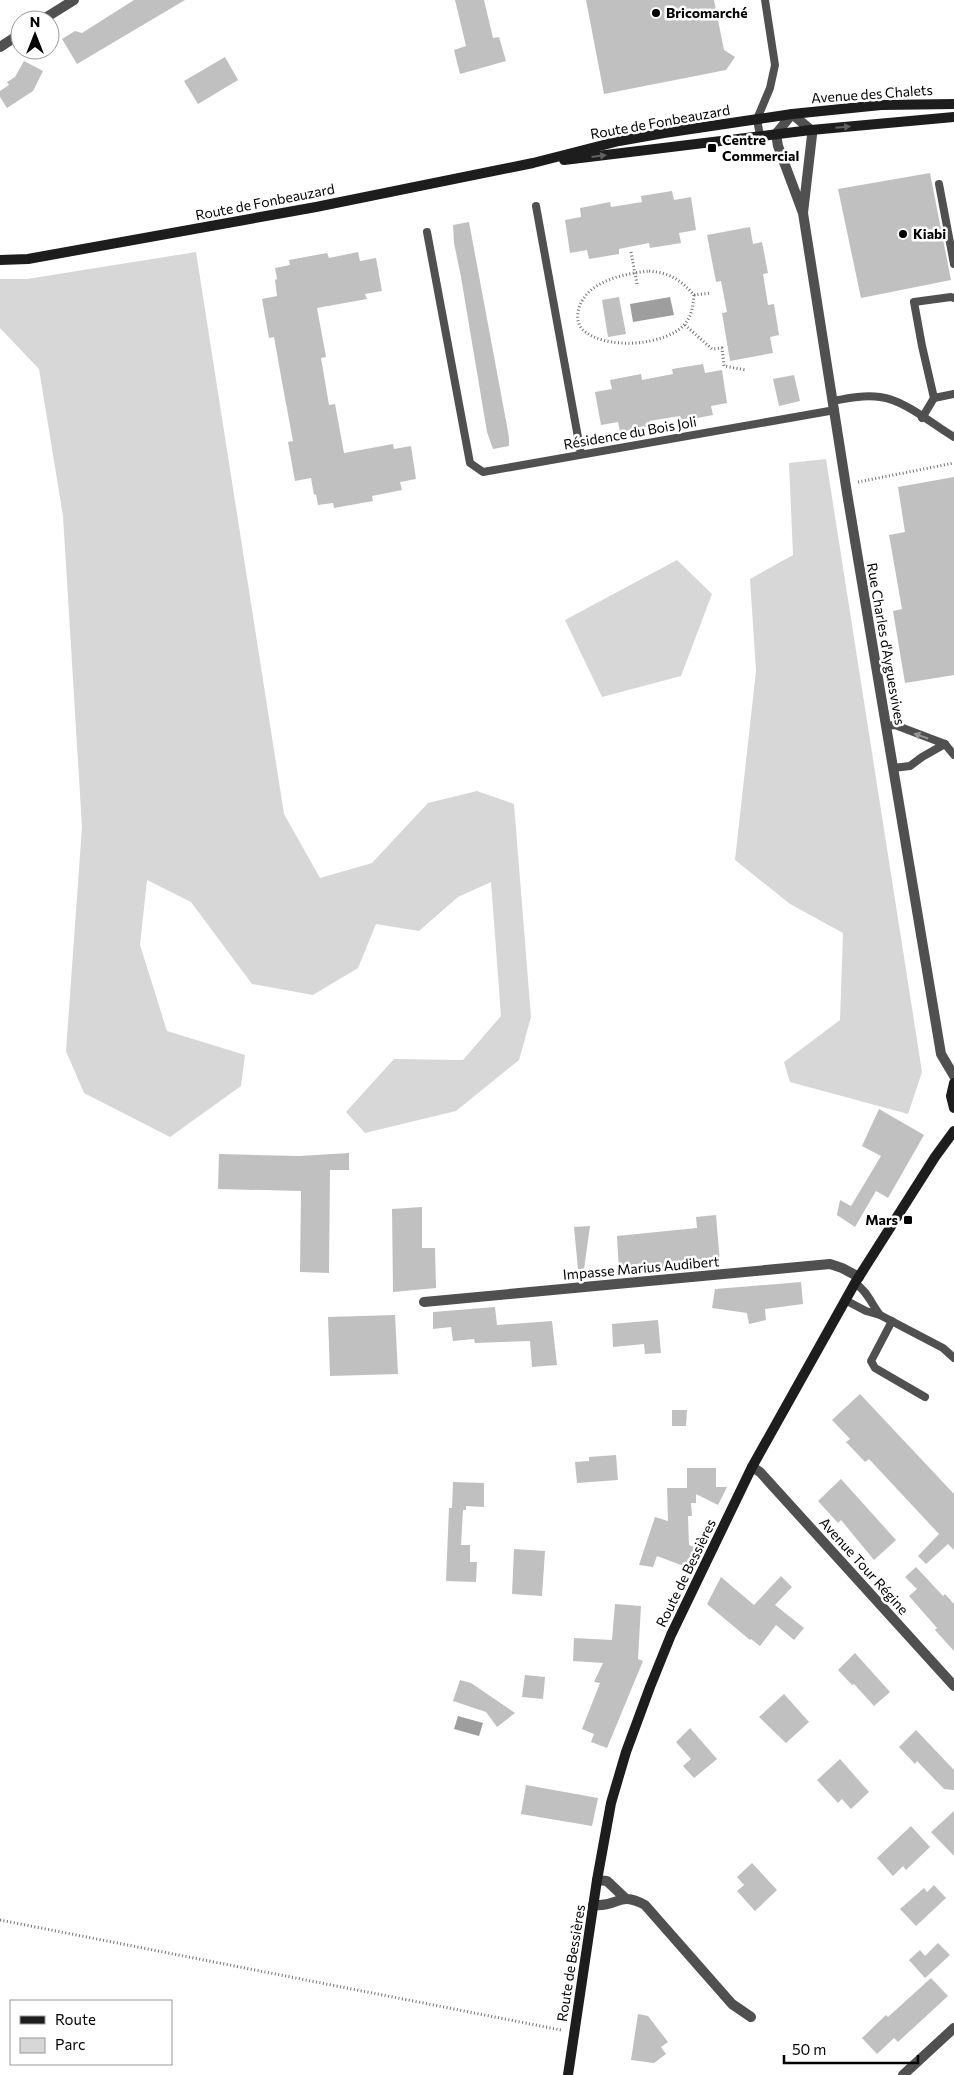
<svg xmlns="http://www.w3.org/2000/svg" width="954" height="2075" font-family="Commissioner,sans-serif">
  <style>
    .green { fill: #d7d7d7 }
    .water { fill: #9e9e9e }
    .building { fill: #c0c0c0 }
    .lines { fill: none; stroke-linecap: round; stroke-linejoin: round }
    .path { stroke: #727272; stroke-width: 3; stroke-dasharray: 1 2.5; stroke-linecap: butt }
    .lane { stroke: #505050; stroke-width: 8 }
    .street { stroke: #505050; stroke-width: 10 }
    .secondary { stroke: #1d1d1d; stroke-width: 10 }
    .oneway { fill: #616161 }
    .oneway2 { fill: #969696 }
    .poi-dot { fill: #000; stroke: #fff; stroke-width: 2 }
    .labels { text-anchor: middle; stroke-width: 5; stroke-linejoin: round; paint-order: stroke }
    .poi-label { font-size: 14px; font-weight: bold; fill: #000; stroke: #fff; text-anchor: start }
    .street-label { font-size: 14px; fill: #000; stroke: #fff }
  </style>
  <rect width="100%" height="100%" fill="#fff"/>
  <g class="green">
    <polygon points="196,252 284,814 320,878 372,863 428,803 477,791 514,804 531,1017 519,1060 456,1111 365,1133 346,1112 394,1059 463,1060 501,1016 491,882 458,897 419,931 376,924 358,968 313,995 252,984 191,902 147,880 140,945 167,1031 245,1055 241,1086 170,1137 84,1093 66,1051 82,827 63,516 39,369 0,328 0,279 27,279"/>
    <polygon points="826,459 922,1072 908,1114 790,1082 784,1062 840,1020 843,933 790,904 735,860 756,671 750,579 793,555 789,463"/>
    <polygon points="677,560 712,594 681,676 602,697 565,620"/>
  </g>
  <g class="water">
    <polygon points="670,297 674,315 633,322 630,304"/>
    <polygon points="458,1716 483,1723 479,1736 454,1729"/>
  </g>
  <g class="building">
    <polygon points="134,0 185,0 77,64 62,39 75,31 82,33"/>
    <polygon points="455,0 484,0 493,38 499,37 506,61 460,74 454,50 466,46"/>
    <polygon points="586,0 714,0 724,50 735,57 726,70 604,94"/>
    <polygon points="225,57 238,80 198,104 184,81"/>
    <polygon points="24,61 43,71 33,91 7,108 0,97 0,91 9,85 7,82 15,77"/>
    <polygon points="930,173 951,280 861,298 838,189"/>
    <polygon points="672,191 674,200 691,197 696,230 679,233 681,243 650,248 649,243 619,249 619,254 589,259 587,250 570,253 565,220 581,217 580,208 610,202 611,207 642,202 641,196"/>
    <polygon points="469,222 509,437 509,446 493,449 487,432 461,277 454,243 453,225"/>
    <polygon points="750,227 753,244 762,242 768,273 763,274 768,305 774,304 779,335 770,337 773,353 730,361 722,313 727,312 721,281 716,282 707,235"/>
    <polygon points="358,252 360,261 376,258 382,291 365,294 367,299 317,308 326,357 321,358 329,405 335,404 344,453 393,444 394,449 411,446 416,479 400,482 402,490 372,496 373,501 334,508 333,503 318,505 316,494 314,495 311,478 295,481 288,442 293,441 282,382 274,337 269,338 262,299 277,296 275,280 277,279 275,268 290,265 289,260 327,253 329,258"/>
    <polygon points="619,297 626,334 608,337 602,300"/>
    <polygon points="703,364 705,373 722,370 727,403 711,406 713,415 681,421 680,416 649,421 651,426 620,432 618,422 601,425 595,392 612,389 610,380 641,374 642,380 673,374 672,369"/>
    <polygon points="794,375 800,401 779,406 773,379"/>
    <polygon points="954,477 954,675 905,683 893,611 902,609 889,535 905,532 898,487"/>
    <polygon points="879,1109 924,1135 888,1198 876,1191 855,1227 837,1215 840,1200 851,1206 881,1156 862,1146"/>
    <polygon points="349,1153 349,1170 330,1170 329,1273 300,1272 301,1191 218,1189 219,1154 299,1156"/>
    <polygon points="422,1207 422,1248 435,1248 436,1288 393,1292 392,1209"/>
    <polygon points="716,1215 720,1263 619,1272 617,1236 697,1228 696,1217"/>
    <polygon points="590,1226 584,1269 578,1269 574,1227"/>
    <polygon points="801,1282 803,1304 765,1309 766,1320 749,1324 747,1313 712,1308 715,1289"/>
    <polygon points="495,1307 497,1325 552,1321 557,1365 532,1367 530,1341 475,1343 474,1339 453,1341 451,1327 433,1329 433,1312"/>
    <polygon points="395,1315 398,1374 330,1376 328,1317"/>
    <polygon points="658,1320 661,1353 645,1354 644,1344 613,1347 612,1324"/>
    <polygon points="860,1394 954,1494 954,1550 948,1544 926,1564 918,1556 939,1534 869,1459 865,1462 846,1442 850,1439 832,1420"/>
    <polygon points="672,1410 687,1410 686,1426 672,1426"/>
    <polygon points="616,1455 618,1480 577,1483 575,1462 589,1461 589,1457"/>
    <polygon points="687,1468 716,1468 716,1487 727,1487 718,1505 696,1494 696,1503 691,1503 692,1516 688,1516 689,1545 697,1548 689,1568 657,1556 653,1567 639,1565 655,1517 668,1521 667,1488 687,1488"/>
    <polygon points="841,1479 896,1540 874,1560 841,1520 838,1523 818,1501"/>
    <polygon points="453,1482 484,1483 484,1507 466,1506 466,1510 463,1510 461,1545 470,1545 470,1562 477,1562 476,1582 446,1581 449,1508 452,1508"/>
    <polygon points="514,1549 545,1551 542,1596 512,1594"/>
    <polygon points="916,1567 943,1596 945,1594 954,1604 954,1651 935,1630 937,1628 909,1596 917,1589 905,1577"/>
    <polygon points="781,1576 792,1587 775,1605 804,1628 794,1640 776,1625 760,1646 751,1639 750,1640 707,1604 721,1577 754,1605"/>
    <polygon points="615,1604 641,1606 638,1659 643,1661 607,1748 591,1742 594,1734 582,1729 600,1683 594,1682 603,1663 573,1661 574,1638 612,1640"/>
    <polygon points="855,1653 890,1692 874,1706 854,1684 852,1685 838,1670"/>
    <polygon points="525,1675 545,1677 543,1699 522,1697"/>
    <polygon points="460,1680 471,1683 515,1713 497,1727 486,1712 453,1701"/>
    <polygon points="784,1694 809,1722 786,1743 759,1717"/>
    <polygon points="690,1728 717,1759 694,1778 683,1766 691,1759 676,1742"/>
    <polygon points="916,1730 954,1770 954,1790 944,1789 917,1761 915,1764 899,1747"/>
    <polygon points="840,1759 869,1792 851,1809 842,1799 838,1803 817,1780"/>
    <polygon points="526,1785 598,1798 592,1826 521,1814"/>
    <polygon points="954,1811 954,1856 931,1832"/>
    <polygon points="911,1826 930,1847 906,1870 903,1866 893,1876 877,1858"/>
    <polygon points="752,1863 777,1890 755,1911 737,1891 744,1885 737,1877"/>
    <polygon points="934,1885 946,1898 916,1926 900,1909 924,1888 927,1892"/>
    <polygon points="938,1943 950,1955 925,1978 909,1960 920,1950 925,1956"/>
    <polygon points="931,1978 948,1996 898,2042 894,2038 877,2054 862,2038 886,2015 888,2017"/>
    <polygon points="638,2014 648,2016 668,2042 661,2047 666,2054 654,2063 631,2060"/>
  </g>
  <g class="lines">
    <g class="path">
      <polyline points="631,252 637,284"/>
      <path d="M649,271C670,273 681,280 694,295C693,306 692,315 685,324C666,346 604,351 582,329C578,324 577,318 578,312C584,281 623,274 649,271Z"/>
      <polyline points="694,295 711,293"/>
      <polyline points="685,325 712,349 722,348 724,366 746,370"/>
      <polyline points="858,482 954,463"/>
      <polyline points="0,1920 561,2030"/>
    </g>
    <g class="lane">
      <polyline points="760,136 757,119 770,88 775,65 765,0"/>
      <polyline points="939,184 954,264"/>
      <polyline points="536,206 581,454"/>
      <polyline points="427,232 470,463 483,472 835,410"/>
      <polyline points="934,398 954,394"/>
      <path d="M833,401C849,398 864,395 880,397C905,400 932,424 954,437"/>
      <polyline points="922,418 934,398 922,346 914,302 951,297 954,298"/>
      <polyline points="886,726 895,725 945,744 922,757 910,766 893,768"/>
      <polyline points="945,744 954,755"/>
      <path d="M845,1300L866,1311L880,1315C871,1303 867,1291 855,1283"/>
      <polyline points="880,1315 943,1348 954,1358"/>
      <polyline points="892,1321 871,1361 875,1368 925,1397"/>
    </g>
    <g class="street">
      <polyline points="42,20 74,0"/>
      <polyline points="0,47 20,34"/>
      <polyline points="803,213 812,135 811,130 792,114 776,134 778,146 803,213 847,493 941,1054 954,1076"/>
      <polyline points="424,1302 830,1264 842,1268 859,1277"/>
      <polyline points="752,1467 760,1472 954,1686"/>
      <polyline points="597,1880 607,1881 625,1898"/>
      <path d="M593,1905C619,1908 618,1890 645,1905L732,2004L751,2017"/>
      <polyline points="903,2075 954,2028"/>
    </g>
    <g class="secondary">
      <polyline points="564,160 811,130 954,117"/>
      <polyline points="0,260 28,259 316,207 533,163 619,141 664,133 792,114 881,105 954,104"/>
      <polyline points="954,1083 951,1096 954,1108"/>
      <polyline points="568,2075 597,1880 611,1803 626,1752 650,1687 671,1635 752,1467 855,1283 935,1157 954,1131"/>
    </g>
  </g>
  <defs><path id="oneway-solid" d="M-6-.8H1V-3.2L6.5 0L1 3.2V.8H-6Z" transform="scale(1.25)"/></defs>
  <g class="oneway">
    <use href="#oneway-solid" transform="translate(843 127) rotate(-5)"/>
    <use href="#oneway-solid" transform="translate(599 156) rotate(-7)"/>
  </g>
  <use class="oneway2" href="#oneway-solid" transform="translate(921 736) rotate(-161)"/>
  <g class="poi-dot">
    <circle cx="656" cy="13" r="5"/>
    <rect x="707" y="143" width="10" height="10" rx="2.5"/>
    <circle cx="903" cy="234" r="5"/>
    <rect x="903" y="1215" width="10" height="10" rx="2.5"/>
  </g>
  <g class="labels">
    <g class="poi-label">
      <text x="666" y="18">Bricomarché</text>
      <text x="722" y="145">Centre<tspan x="722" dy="16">Commercial</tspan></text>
      <text x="913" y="239">Kiabi</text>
      <text x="898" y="1225" text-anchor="end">Mars</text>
    </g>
    <g class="street-label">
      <text transform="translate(872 94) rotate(-4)" y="5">Avenue des Chalets</text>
      <text transform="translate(660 122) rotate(-10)" y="5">Route de Fonbeauzard</text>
      <text transform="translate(265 202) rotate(-11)" y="5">Route de Fonbeauzard</text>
      <text transform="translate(630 433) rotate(-10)" y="5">Résidence du Bois Joli</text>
      <text transform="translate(886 644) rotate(80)" y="5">Rue Charles d'Ayguesvives</text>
      <text transform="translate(641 1268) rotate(-5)" y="5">Impasse Marius Audibert</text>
      <text transform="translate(864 1566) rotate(48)" y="5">Avenue Tour Régine</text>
      <text transform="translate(686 1573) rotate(-64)" y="5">Route de Bessières</text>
      <text transform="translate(571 1963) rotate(-81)" y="5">Route de Bessières</text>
    </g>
  </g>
  <rect x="10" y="2000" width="162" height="65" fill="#ffffff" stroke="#999999"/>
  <rect x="20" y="2016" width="25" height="8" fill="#1d1d1d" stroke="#999999"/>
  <text x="55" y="2025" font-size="15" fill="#000000">Route</text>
  <rect x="20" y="2038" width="25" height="15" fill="#d7d7d7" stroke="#999999"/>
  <text x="55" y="2050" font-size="15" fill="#000000">Parc</text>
  <g transform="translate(35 35)"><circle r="24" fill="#ffffff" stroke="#999999"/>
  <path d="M0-4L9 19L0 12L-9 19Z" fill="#000000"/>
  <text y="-8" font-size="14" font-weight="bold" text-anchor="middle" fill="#000000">N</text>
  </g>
  <path d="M784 2055v8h134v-8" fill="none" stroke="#000000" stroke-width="2.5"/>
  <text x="792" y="2055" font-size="15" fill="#000000" stroke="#ffffff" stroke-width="4" paint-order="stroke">50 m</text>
</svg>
